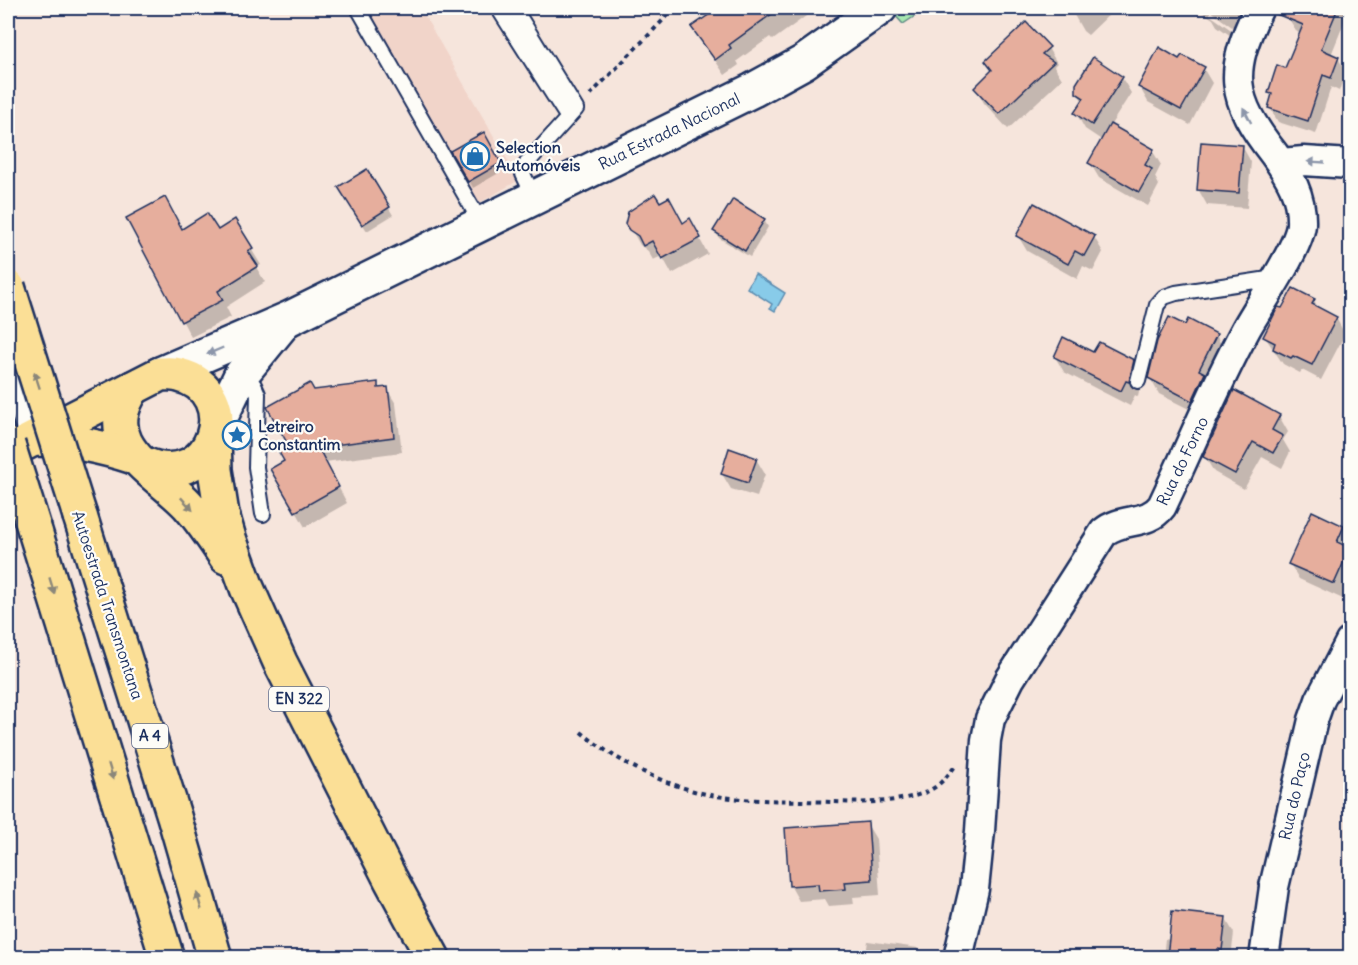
<svg xmlns="http://www.w3.org/2000/svg" width="1358" height="965" font-family="Delius,sans-serif">
  <style>
    .built { fill: #f1d4c9 }
    .green { fill: #a6e7b0; stroke: #608b87; stroke-width: 1.5 }
    .water { fill: #88cbe9; stroke: #5c8db1; stroke-width: 1.5 }
    .shadow { fill: #0003; fill-rule: evenodd }
    .building { fill: #e6ae9d; stroke: #1b2f5e; stroke-width: 1.5 }
    .lines { fill: none; stroke-linecap: round; stroke-linejoin: round }
    .service-casing { stroke: #1b2f5e; stroke-width: 18 }
    .minor-casing { stroke: #1b2f5e; stroke-width: 33 }
    .secondary-casing { stroke: #1b2f5e; stroke-width: 38 }
    .primary-casing { stroke: #1b2f5e; stroke-width: 38 }
    .motorway-casing { stroke: #1b2f5e; stroke-width: 38 }
    .path { stroke: #1b2f5e; stroke-width: 4; stroke-dasharray: 4.5 4.5; stroke-linecap: butt }
    .service { stroke: #fdfcf7; stroke-width: 14 }
    .minor { stroke: #fdfcf7; stroke-width: 28 }
    .secondary { stroke: #fdfcf7; stroke-width: 33 }
    .primary { stroke: #fbdf96; stroke-width: 33 }
    .motorway { stroke: #fbdf96; stroke-width: 33 }
    .motorway-bridge-casing { stroke: #1b2f5e; stroke-width: 38; stroke-linecap: butt }
    .motorway-bridge { stroke: #fbdf96; stroke-width: 33 }
    .oneway { fill: #8c96aa }
    .oneway2 { fill: #8b877a }
    .labels { text-anchor: middle; stroke-width: 4.5; stroke-linejoin: round; paint-order: stroke }
    .shield { fill: #fdfcf7; stroke: #5f6c8c; stroke-width: 1.5 }
    .shield-label { font-size: 15px; font-weight: bold; fill: #1b2f5e }
    .street-label { font-size: 16px; fill: #1b2f5e; stroke: #fdfcf7 }
    .poi-label { font-size: 16px; font-weight: bold; fill: #1b2f5e; stroke: #fdfcf7; text-anchor: start }
  </style>
  <rect width="100%" height="100%" fill="#f6e5dc"/>
  <filter id="ink" filterUnits="userSpaceOnUse"><feTurbulence type="fractalNoise" baseFrequency=".0167" numOctaves="2"/><feDisplacementMap in="SourceGraphic" scale="12" xChannelSelector="R" yChannelSelector="G"/><feConvolveMatrix kernelMatrix="1 2 1 2 8 2 1 2 1" color-interpolation-filters="sRGB"/></filter>
  <g filter="url(#ink)">
    <polygon class="built" points="387,8 420,8 519,180 479,203 372,16"/>
    <polygon class="green" points="900,8 927,8 903,24 893,13"/>
    <polygon class="water" points="755,274 785,293 775,311 770,308 772,304 747,288"/>
    <g class="shadow">
      <polygon points="721,8 817,8 773,40 770,37 737,61 739,65 725,75 693,28"/>
      <polygon points="1079,8 1116,8 1088,35 1083,31 1074,15"/>
      <path d="M1196,8H1263L1241,43L1217,26L1213,19ZM1210,11L1239,32L1237,34L1210,15Z"/>
      <polygon points="1288,8 1350,8 1331,55 1338,58 1346,72 1339,91 1331,87 1316,134 1278,122 1270,108 1273,98 1270,92 1286,70 1301,34 1297,32 1289,19 1291,13"/>
      <polygon points="1048,48 1057,63 1054,66 1062,79 1008,129 984,103 976,88 993,72 986,61"/>
      <polygon points="1203,68 1212,83 1190,125 1148,102 1139,86"/>
      <polygon points="1122,78 1131,93 1110,126 1152,150 1161,165 1155,177 1159,185 1148,206 1099,178 1090,163 1103,141 1085,129 1076,113 1083,102 1077,92"/>
      <polygon points="483,134 504,170 473,188 452,151"/>
      <polygon points="1242,146 1251,162 1247,208 1207,205 1198,189"/>
      <polygon points="366,171 393,215 367,231 340,188"/>
      <polygon points="660,204 698,236 708,254 672,274 662,256 653,260 648,251 640,245 631,229"/>
      <polygon points="128,218 182,231 217,232 234,221 261,265 256,267 265,282 226,307 231,317 191,337"/>
      <polygon points="764,220 768,227 750,257 719,238 715,231"/>
      <polygon points="1018,236 1094,237 1103,252 1093,271 1083,266 1077,279 1027,251"/>
      <polygon points="1314,300 1319,310 1336,318 1345,334 1321,380 1302,370 1300,373 1283,364 1265,337"/>
      <polygon points="1186,327 1216,335 1224,350 1201,415 1159,394 1150,378"/>
      <polygon points="1094,354 1133,361 1142,377 1138,397 1135,395 1130,406 1064,372 1055,357"/>
      <polygon points="377,384 380,389 387,389 396,404 402,452 325,462 347,503 305,527 272,469 286,462 288,442 313,392"/>
      <polygon points="1279,416 1288,432 1283,440 1290,452 1282,468 1262,457 1244,489 1214,472 1205,457"/>
      <polygon points="756,459 765,474 757,497 731,489 722,474"/>
      <polygon points="1343,527 1350,539 1350,582 1343,599 1299,579 1290,564"/>
      <polygon points="867,824 876,839 880,895 853,897 854,904 829,906 825,899 799,901 790,885"/>
      <polygon points="1225,918 1234,933 1231,958 1163,958 1165,939 1170,940"/>
      <polygon points="868,941 918,948 924,958 838,958 839,950 866,954"/>
    </g>
    <g class="building">
      <polygon points="719,8 780,8 729,45 731,48 715,60 691,27"/>
      <polygon points="1275,8 1338,8 1321,49 1339,57 1331,78 1323,75 1308,121 1268,108 1272,94 1268,93 1277,65 1285,68 1303,25 1274,13"/>
      <polygon points="1026,22 1050,47 1042,54 1054,62 999,114 974,88 992,70 985,61"/>
      <polygon points="1159,47 1179,59 1182,55 1205,67 1181,110 1138,87"/>
      <polygon points="1093,57 1123,77 1092,125 1074,113 1084,98 1076,93 1076,84"/>
      <polygon points="1110,124 1154,149 1145,165 1152,169 1139,192 1088,163"/>
      <polygon points="484,132 501,163 468,182 450,151"/>
      <polygon points="1201,142 1243,145 1239,193 1197,190"/>
      <polygon points="367,169 390,207 362,225 338,187"/>
      <polygon points="655,194 660,202 669,197 683,223 690,218 701,238 662,259 652,241 643,246 638,236 629,230 625,224 628,212"/>
      <polygon points="165,197 182,229 207,213 218,230 235,219 253,248 248,251 258,266 218,291 223,300 181,322 126,218"/>
      <polygon points="733,199 765,219 745,251 713,231"/>
      <polygon points="1034,203 1095,236 1084,256 1075,251 1068,264 1016,236"/>
      <polygon points="1293,288 1315,299 1312,304 1337,317 1312,365 1293,356 1291,358 1273,349 1275,343 1263,337 1278,307 1282,308"/>
      <polygon points="1169,317 1185,325 1188,319 1217,334 1199,370 1205,373 1192,401 1148,378 1157,341"/>
      <polygon points="1063,337 1093,352 1099,342 1134,360 1129,382 1126,381 1121,391 1054,357"/>
      <polygon points="378,382 378,388 388,387 394,437 318,447 339,487 295,512 270,469 284,461 276,447 286,441 267,407 310,383 314,390"/>
      <polygon points="1234,390 1280,415 1272,430 1283,436 1273,453 1253,442 1235,474 1203,457"/>
      <polygon points="729,448 757,458 748,483 721,474"/>
      <polygon points="1312,511 1344,526 1337,542 1350,548 1334,584 1288,564"/>
      <polygon points="868,822 872,880 845,882 846,889 819,891 818,884 789,886 785,828"/>
      <polygon points="1172,911 1226,917 1222,950 1218,949 1218,957 1167,957"/>
    </g>
    <g class="lines">
      <g class="service-casing">
        <g id="service">
          <polyline points="358,8 481,223"/>
          <polyline points="498,8 568,118"/>
          <polyline points="514,8 576,109 527,163 523,174 534,197"/>
          <polyline points="241,375 254,385 258,394 256,467 263,514"/>
          <polyline points="1138,381 1157,305 1164,297 1176,293 1275,278"/>
        </g>
      </g>
      <g class="minor-casing">
        <g id="minor">
          <polyline points="1281,163 1304,161 1350,164"/>
          <polyline points="8,358 34,439"/>
          <path d="M958,958L974,889L980,831L986,740L990,719L1010,679L1104,532C1122,517 1147,526 1162,506C1190,447 1215,386 1246,329C1259,305 1300,247 1301,224C1302,196 1290,176 1274,154C1230,98 1228,72 1259,8"/>
          <polyline points="1264,958 1274,887 1313,720 1320,700 1350,642"/>
        </g>
      </g>
      <g class="secondary-casing">
        <g id="secondary">
          <polyline points="160,374 288,319 753,90 804,62 880,8"/>
          <polyline points="216,427 241,375 281,326"/>
        </g>
      </g>
      <g class="primary-casing">
        <g id="primary">
          <path d="M133,388C95,445 154,469 188,505C202,521 214,539 226,557"/>
          <polyline points="214,436 215,470 222,514 229,538 247,588 280,662 391,880 433,958"/>
          <path d="M36,439C73,441 99,446 134,457"/>
          <path d="M8,452L160,374C166,374 173,373 179,375C245,391 215,494 144,464"/>
        </g>
      </g>
      <g class="motorway-casing">
        <g id="motorway">
          <polyline points="80,516 174,816 215,958"/>
          <polyline points="35,531 167,958"/>
        </g>
      </g>
      <g class="path">
        <polyline points="590,95 675,8"/>
        <path d="M581,732C615,760 652,779 694,791C729,801 767,800 803,801C841,802 885,806 921,794C937,789 946,778 956,765"/>
      </g>
      <use href="#service" class="service"/>
      <use href="#minor" class="minor"/>
      <use href="#secondary" class="secondary"/>
      <use href="#primary" class="primary"/>
      <use href="#motorway" class="motorway"/>
      <g class="motorway-bridge-casing">
        <g id="motorway-bridge">
          <polyline points="8,287 80,516"/>
          <polyline points="8,445 35,531"/>
        </g>
      </g>
      <use href="#motorway-bridge" class="motorway-bridge"/>
    </g>
    <defs><path id="oneway-solid" d="M-6-.8H1V-3.2L6.5 0L1 3.2V.8H-6Z" transform="scale(1.5)"/></defs>
    <g class="oneway">
      <use href="#oneway-solid" transform="translate(1247 115) rotate(-118)"/>
      <use href="#oneway-solid" transform="translate(1316 162) rotate(-177)"/>
      <use href="#oneway-solid" transform="translate(215 351) rotate(157)"/>
    </g>
    <g class="oneway2">
      <use href="#oneway-solid" transform="translate(37 380) rotate(-108)"/>
      <use href="#oneway-solid" transform="translate(187 504) rotate(47)"/>
      <use href="#oneway-solid" transform="translate(52 586) rotate(73)"/>
      <use href="#oneway-solid" transform="translate(111 772) rotate(73)"/>
      <use href="#oneway-solid" transform="translate(199 901) rotate(-106)"/>
    </g>
  </g>
  <defs>
    <g id="shop-ring" transform="scale(1.5)"><circle r="9.5" fill="#fdfcf7" stroke="#1f6fb2" stroke-width="1.5"/><path d="M-5-2.5h2.3a2.7 3.5 0 0 1 5.4 0H5L5.5 6h-11ZM-1.5-2.5h3a1.5 2.3 0 0 0-3 0Z" fill="#1f6fb2"/></g>
    <g id="sight-ring" transform="scale(1.5)"><circle r="9.5" fill="#fdfcf7" stroke="#1f6fb2" stroke-width="1.5"/><path d="M0-6L1.8-2.2L6-1.7L2.9 1.2L3.7 5.4L0 3.3L-3.7 5.4L-2.9 1.2L-6-1.7L-1.8-2.2Z" fill="#1f6fb2"/></g>
  </defs>
  <g fill-rule="evenodd">
    <use href="#shop-ring" x="475" y="156"/>
    <use href="#sight-ring" x="237" y="435"/>
  </g>
  <g class="labels">
    <g class="shield">
      <rect x="269" y="687" width="60" height="24" rx="4.5"/>
      <rect x="132" y="724" width="36" height="24" rx="4.5"/>
    </g>
    <g class="shield-label">
      <text x="299" y="704">EN 322</text>
      <text x="150" y="741">A 4</text>
    </g>
    <g class="street-label">
      <text transform="translate(669 131) rotate(-26)" y="6">Rua Estrada Nacional</text>
      <text transform="translate(1182 461) rotate(-64)" y="6">Rua do Forno</text>
      <text transform="translate(108 605) rotate(72)" y="6">Autoestrada Transmontana</text>
      <text transform="translate(1294 796) rotate(-77)" y="6">Rua do Paço</text>
    </g>
    <g class="poi-label">
      <text x="496" y="153">Selection<tspan x="496" dy="18">Automóveis</tspan></text>
      <text x="258" y="432">Letreiro<tspan x="258" dy="18">Constantim</tspan></text>
    </g>
  </g>
  <rect width="1358" height="965" fill="none" stroke="#fdfcf7" stroke-width="30"/>
  <rect x="15" y="15" width="1328" height="935" fill="none" stroke="#1b2f5e" stroke-width="2" filter="url(#ink)"/>
</svg>
